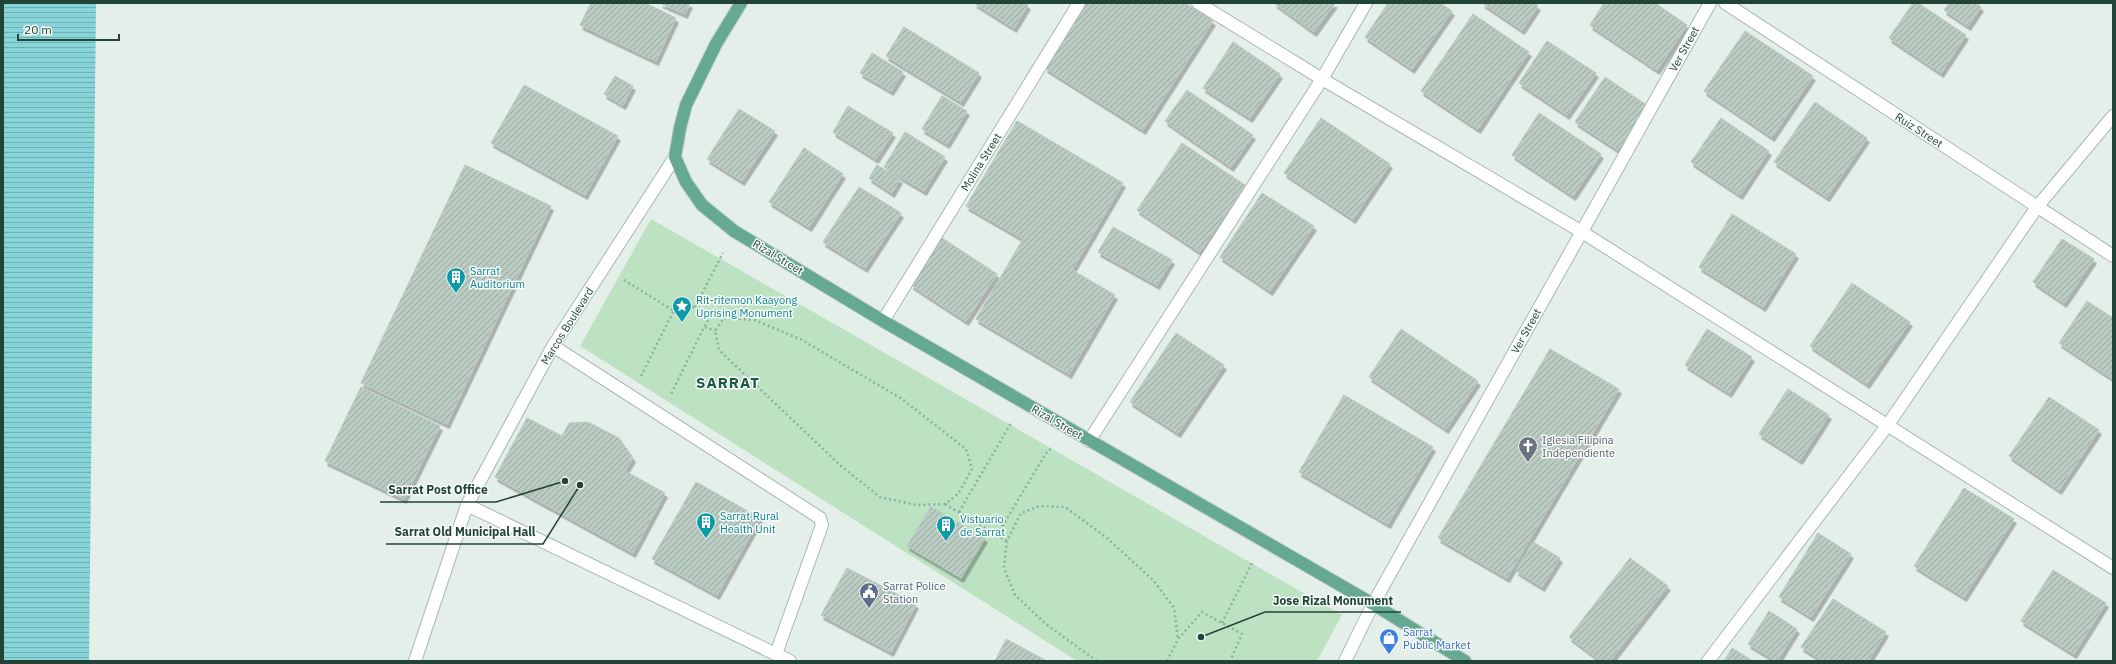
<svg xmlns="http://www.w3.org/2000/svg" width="2116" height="664" font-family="'IBM Plex Sans',sans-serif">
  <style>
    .park { fill: #bce2c2 }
    .water { fill: url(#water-rules) }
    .building { fill: url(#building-hatch); stroke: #b6cac0; filter: url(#shadow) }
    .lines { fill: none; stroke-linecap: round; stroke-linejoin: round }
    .minor-casing { stroke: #a7b8b1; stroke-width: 14 }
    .major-casing { stroke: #c1cbc7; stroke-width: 14 }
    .path { stroke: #82b6a0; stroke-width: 2.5; stroke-dasharray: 2 3; stroke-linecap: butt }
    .minor { stroke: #fff; stroke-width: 12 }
    .major { stroke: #65a990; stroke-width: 12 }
    .labels { text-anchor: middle; stroke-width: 3; stroke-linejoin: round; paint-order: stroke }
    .street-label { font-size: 11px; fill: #224437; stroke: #f6fbf8 }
    .culture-label { font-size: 11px; fill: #0d838f; stroke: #f6fbf8; text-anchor: start }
    .worship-label { font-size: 11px; fill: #5b616d; stroke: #f6fbf8; text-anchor: start }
    .service-label { font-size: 11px; fill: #4e5e75; stroke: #f6fbf8; text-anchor: start }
    .shop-label { font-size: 11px; fill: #366cbe; stroke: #f6fbf8; text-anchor: start }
    .district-label { font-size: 15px; font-weight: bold; letter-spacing: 1px; fill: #1b5943; stroke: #f6fbf8 }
    .leader { fill: none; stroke: #224437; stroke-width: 1.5 }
    .callout-dot { fill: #224437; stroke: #f6fbf8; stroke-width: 1.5 }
    .callout-label { font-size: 12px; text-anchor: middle; font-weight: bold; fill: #224437; stroke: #f6fbf8; stroke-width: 3; stroke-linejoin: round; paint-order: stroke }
  </style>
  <defs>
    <pattern id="water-rules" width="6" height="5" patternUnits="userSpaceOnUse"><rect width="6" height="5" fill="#88d5d9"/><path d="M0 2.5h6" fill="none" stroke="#6faeb1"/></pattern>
    <pattern id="building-hatch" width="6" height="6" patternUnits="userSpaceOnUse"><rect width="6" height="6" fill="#bacbc2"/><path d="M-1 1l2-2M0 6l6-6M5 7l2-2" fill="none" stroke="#97a69e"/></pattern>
    <filter id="shadow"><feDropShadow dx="2.5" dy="4.5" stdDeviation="0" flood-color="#0004"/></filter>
  </defs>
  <rect width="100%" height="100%" fill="#e5efea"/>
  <polygon class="park" points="651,219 1342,615 1317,661 1077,661 580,346"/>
  <polygon class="water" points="3,3 96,3 89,661 3,661"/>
  <g class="building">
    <polygon points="591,3 645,3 676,18 656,61 580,25"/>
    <polygon points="660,3 690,3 685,14"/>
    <polygon points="974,3 1025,3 1028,5 1014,28"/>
    <polygon points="1087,3 1185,3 1213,21 1143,130 1045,68"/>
    <polygon points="1274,3 1335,3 1314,32"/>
    <polygon points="1388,3 1440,3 1452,11 1412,69 1365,37"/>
    <polygon points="1482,3 1534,3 1538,6 1522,30"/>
    <polygon points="1604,3 1655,3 1687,25 1657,70 1590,25"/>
    <polygon points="1913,3 1918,3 1966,35 1941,73 1889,38"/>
    <polygon points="1949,3 1976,3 1981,7 1968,26 1944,10"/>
    <polygon points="1473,14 1529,52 1478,129 1421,91"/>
    <polygon points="904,27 979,73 961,102 886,56"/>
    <polygon points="1745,31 1813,76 1772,137 1704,91"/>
    <polygon points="1547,41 1596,73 1567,115 1519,83"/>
    <polygon points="1233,42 1280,74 1250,118 1203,88"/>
    <polygon points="872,53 903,72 891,91 860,73"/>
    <polygon points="615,76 633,86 623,105 604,94"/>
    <polygon points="1605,77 1648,106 1618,150 1575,122"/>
    <polygon points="524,85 618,136 585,195 491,143"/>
    <polygon points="1187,90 1253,135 1231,167 1165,121"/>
    <polygon points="942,96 967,111 947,144 922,129"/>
    <polygon points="1815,102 1867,138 1827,197 1774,162"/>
    <polygon points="848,106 893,133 876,159 833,132"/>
    <polygon points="739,109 775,131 742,181 707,159"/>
    <polygon points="1539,113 1601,154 1573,196 1512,155"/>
    <polygon points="1321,118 1390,164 1353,219 1284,173"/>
    <polygon points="1721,118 1769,151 1740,195 1691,162"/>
    <polygon points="1017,121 1123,183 1072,270 1115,295 1069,374 976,319 1023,239 966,206"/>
    <polygon points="905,132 945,157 924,191 884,167"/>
    <polygon points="1182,143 1245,185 1200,252 1137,210"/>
    <polygon points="804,148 843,174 809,227 769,202"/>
    <polygon points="465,165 551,206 447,424 361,383"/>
    <polygon points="877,165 900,179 892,193 869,178"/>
    <polygon points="859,187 901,213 865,268 823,242"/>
    <polygon points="1262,193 1314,226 1270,291 1220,257"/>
    <polygon points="1732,214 1796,254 1763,307 1699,267"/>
    <polygon points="1113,227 1172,260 1157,285 1098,252"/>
    <polygon points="942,238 997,274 966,321 911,285"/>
    <polygon points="2062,239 2094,259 2064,303 2033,282"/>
    <polygon points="1852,283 1910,322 1867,384 1810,346"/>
    <polygon points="2087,301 2113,318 2113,379 2059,343"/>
    <polygon points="1401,329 1478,381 1446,429 1369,377"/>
    <polygon points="1707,329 1752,357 1729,393 1685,365"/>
    <polygon points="1176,333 1224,365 1178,433 1130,402"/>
    <polygon points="1550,349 1619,389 1507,578 1438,538"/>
    <polygon points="361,387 440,426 404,499 325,461"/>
    <polygon points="1788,389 1829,415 1800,460 1759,434"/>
    <polygon points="1344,395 1433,447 1388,524 1299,472"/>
    <polygon points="2049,397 2099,430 2059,490 2009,456"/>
    <polygon points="527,418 562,436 569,423 588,422 619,438 633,458 625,471 665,493 633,553 495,477"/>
    <polygon points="696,482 760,518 717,595 652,559"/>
    <polygon points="1964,488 2014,519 1964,597 1914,566"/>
    <polygon points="931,507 985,538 961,578 907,546"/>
    <polygon points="1818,533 1851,554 1811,617 1779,597"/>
    <polygon points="1533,542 1560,558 1542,587 1516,571"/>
    <polygon points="1630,558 1668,586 1610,661 1601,661 1569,637"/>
    <polygon points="847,568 916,604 891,652 821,615"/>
    <polygon points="2053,570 2106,603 2074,654 2021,621"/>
    <polygon points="1833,599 1886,632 1868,661 1823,661 1801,647"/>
    <polygon points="1769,611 1797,629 1777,661 1748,644"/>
    <polygon points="1006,639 1047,661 995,661"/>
    <polygon points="1732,648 1753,661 1724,661"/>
  </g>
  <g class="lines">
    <g class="minor-casing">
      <g id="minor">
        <polyline points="1198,3 1322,79 1582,232 2113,568"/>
        <polyline points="1725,3 2113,256"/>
        <polyline points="883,321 1079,3"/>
        <polyline points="553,346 820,518 822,525 776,654"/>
        <polyline points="1089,441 1322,79 1366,3"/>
        <polyline points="467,505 790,661"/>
        <polyline points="415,661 467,505 553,346 675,157"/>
        <polyline points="1345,661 1373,604 1710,3"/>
        <polyline points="1708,661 1887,426 2037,207 2113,116"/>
      </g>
    </g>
    <g class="major-casing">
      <polyline id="major" points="741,3 716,44 686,105 680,128 675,157 686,182 702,205 734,231 883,321 1373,604 1465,661"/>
    </g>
    <g class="path">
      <polyline points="624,280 674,311"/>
      <polyline points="695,307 723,253"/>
      <polygon points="724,318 755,320 802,340 902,399 966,449 972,469 958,494 945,504 916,505 880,497 841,466 719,350 715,331"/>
      <polyline points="705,327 715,331"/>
      <polyline points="641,376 679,300 710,315 671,394"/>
      <polyline points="945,504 1007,541"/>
      <polyline points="959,512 1011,423"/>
      <polyline points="997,535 1048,450 1054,449"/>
      <polyline points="1222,623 1252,563"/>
      <polyline points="1097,661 1047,625 1015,595 1004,568 1007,541 1021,513 1040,506 1065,507 1107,538 1154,581 1174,608 1178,639"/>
      <polyline points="1167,661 1178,639 1202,612 1242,634 1230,661"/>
    </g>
    <use href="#minor" class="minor"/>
    <use href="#major" class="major"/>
  </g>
  <defs>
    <g id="building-pin" transform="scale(1)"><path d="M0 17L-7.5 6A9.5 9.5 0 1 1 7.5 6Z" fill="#0f9aa8" stroke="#f6fbf8"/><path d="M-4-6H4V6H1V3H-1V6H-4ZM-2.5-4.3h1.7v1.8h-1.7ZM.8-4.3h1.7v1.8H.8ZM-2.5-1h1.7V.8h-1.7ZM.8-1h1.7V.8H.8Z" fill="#fff"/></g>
    <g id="sight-pin" transform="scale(1)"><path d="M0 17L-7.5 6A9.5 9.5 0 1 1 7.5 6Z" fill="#0f9aa8" stroke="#f6fbf8"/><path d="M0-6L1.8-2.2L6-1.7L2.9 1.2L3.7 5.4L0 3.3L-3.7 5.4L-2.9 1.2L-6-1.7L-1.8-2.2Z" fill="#fff"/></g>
    <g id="church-pin" transform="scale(1)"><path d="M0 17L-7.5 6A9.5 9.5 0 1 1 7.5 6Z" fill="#6b7280" stroke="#f6fbf8"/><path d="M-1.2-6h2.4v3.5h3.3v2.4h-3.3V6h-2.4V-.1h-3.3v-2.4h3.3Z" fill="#fff"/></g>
    <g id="civic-pin" transform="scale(1)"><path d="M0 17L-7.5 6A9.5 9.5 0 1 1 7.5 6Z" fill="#5c6f8a" stroke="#f6fbf8"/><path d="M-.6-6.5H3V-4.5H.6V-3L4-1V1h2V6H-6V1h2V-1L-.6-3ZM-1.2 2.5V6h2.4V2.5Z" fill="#fff"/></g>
    <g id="shop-pin" transform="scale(1)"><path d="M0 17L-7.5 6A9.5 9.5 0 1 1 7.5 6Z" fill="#3f7fe0" stroke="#f6fbf8"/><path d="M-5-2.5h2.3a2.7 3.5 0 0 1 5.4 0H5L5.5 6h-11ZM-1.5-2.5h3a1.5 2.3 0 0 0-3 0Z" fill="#fff"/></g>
  </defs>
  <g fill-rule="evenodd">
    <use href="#building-pin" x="456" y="277"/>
    <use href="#sight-pin" x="682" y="306"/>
    <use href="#church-pin" x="1528" y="446"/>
    <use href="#building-pin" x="706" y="522"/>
    <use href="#building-pin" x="946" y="525"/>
    <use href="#civic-pin" x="869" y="592"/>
    <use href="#shop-pin" x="1389" y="638"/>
  </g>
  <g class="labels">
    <g class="street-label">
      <text transform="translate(1684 49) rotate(-61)" y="4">Ver Street</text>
      <text transform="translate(1919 130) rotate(33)" y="4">Ruiz Street</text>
      <text transform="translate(981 162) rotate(-58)" y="4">Molina Street</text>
      <text transform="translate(778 257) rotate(31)" y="4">Rizal Street</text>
      <text transform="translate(567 326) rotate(-58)" y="4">Marcos Boulevard</text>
      <text transform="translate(1526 331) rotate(-61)" y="4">Ver Street</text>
      <text transform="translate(1057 422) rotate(30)" y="4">Rizal Street</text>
    </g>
    <g class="culture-label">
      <text x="470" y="275">Sarrat<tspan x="470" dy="13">Auditorium</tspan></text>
      <text x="696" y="304">Rit-ritemon Kaayong<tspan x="696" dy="13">Uprising Monument</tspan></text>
      <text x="720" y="520">Sarrat Rural<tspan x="720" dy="13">Health Unit</tspan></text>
      <text x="960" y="523">Vistuario<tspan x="960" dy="13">de Sarrat</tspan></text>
    </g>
    <g class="worship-label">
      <text x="1542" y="444">Iglesia Filipina<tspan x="1542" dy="13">Independiente</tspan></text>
    </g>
    <g class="service-label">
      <text x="883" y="590">Sarrat Police<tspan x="883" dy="13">Station</tspan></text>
    </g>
    <g class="shop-label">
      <text x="1403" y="636">Sarrat<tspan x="1403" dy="13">Public Market</tspan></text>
    </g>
    <g class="district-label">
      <text x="728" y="388">SARRAT</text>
    </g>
  </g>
  <path class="leader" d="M565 481L496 502H380M580 485L543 544H386M1201 637L1265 612H1401"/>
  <g class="callout-dot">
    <circle cx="565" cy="481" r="4"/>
    <circle cx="580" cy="485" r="4"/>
    <circle cx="1201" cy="637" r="4"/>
  </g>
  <g class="callout-label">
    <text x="438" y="494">Sarrat Post Office</text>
    <text x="465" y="536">Sarrat Old Municipal Hall</text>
    <text x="1333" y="605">Jose Rizal Monument</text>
  </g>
  <rect width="2116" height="664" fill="none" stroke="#224437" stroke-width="8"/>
  <path d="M18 34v6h101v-6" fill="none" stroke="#224437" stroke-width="2"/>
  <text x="24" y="34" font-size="12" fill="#224437" stroke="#f6fbf8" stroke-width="3" paint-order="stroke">20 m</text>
</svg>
